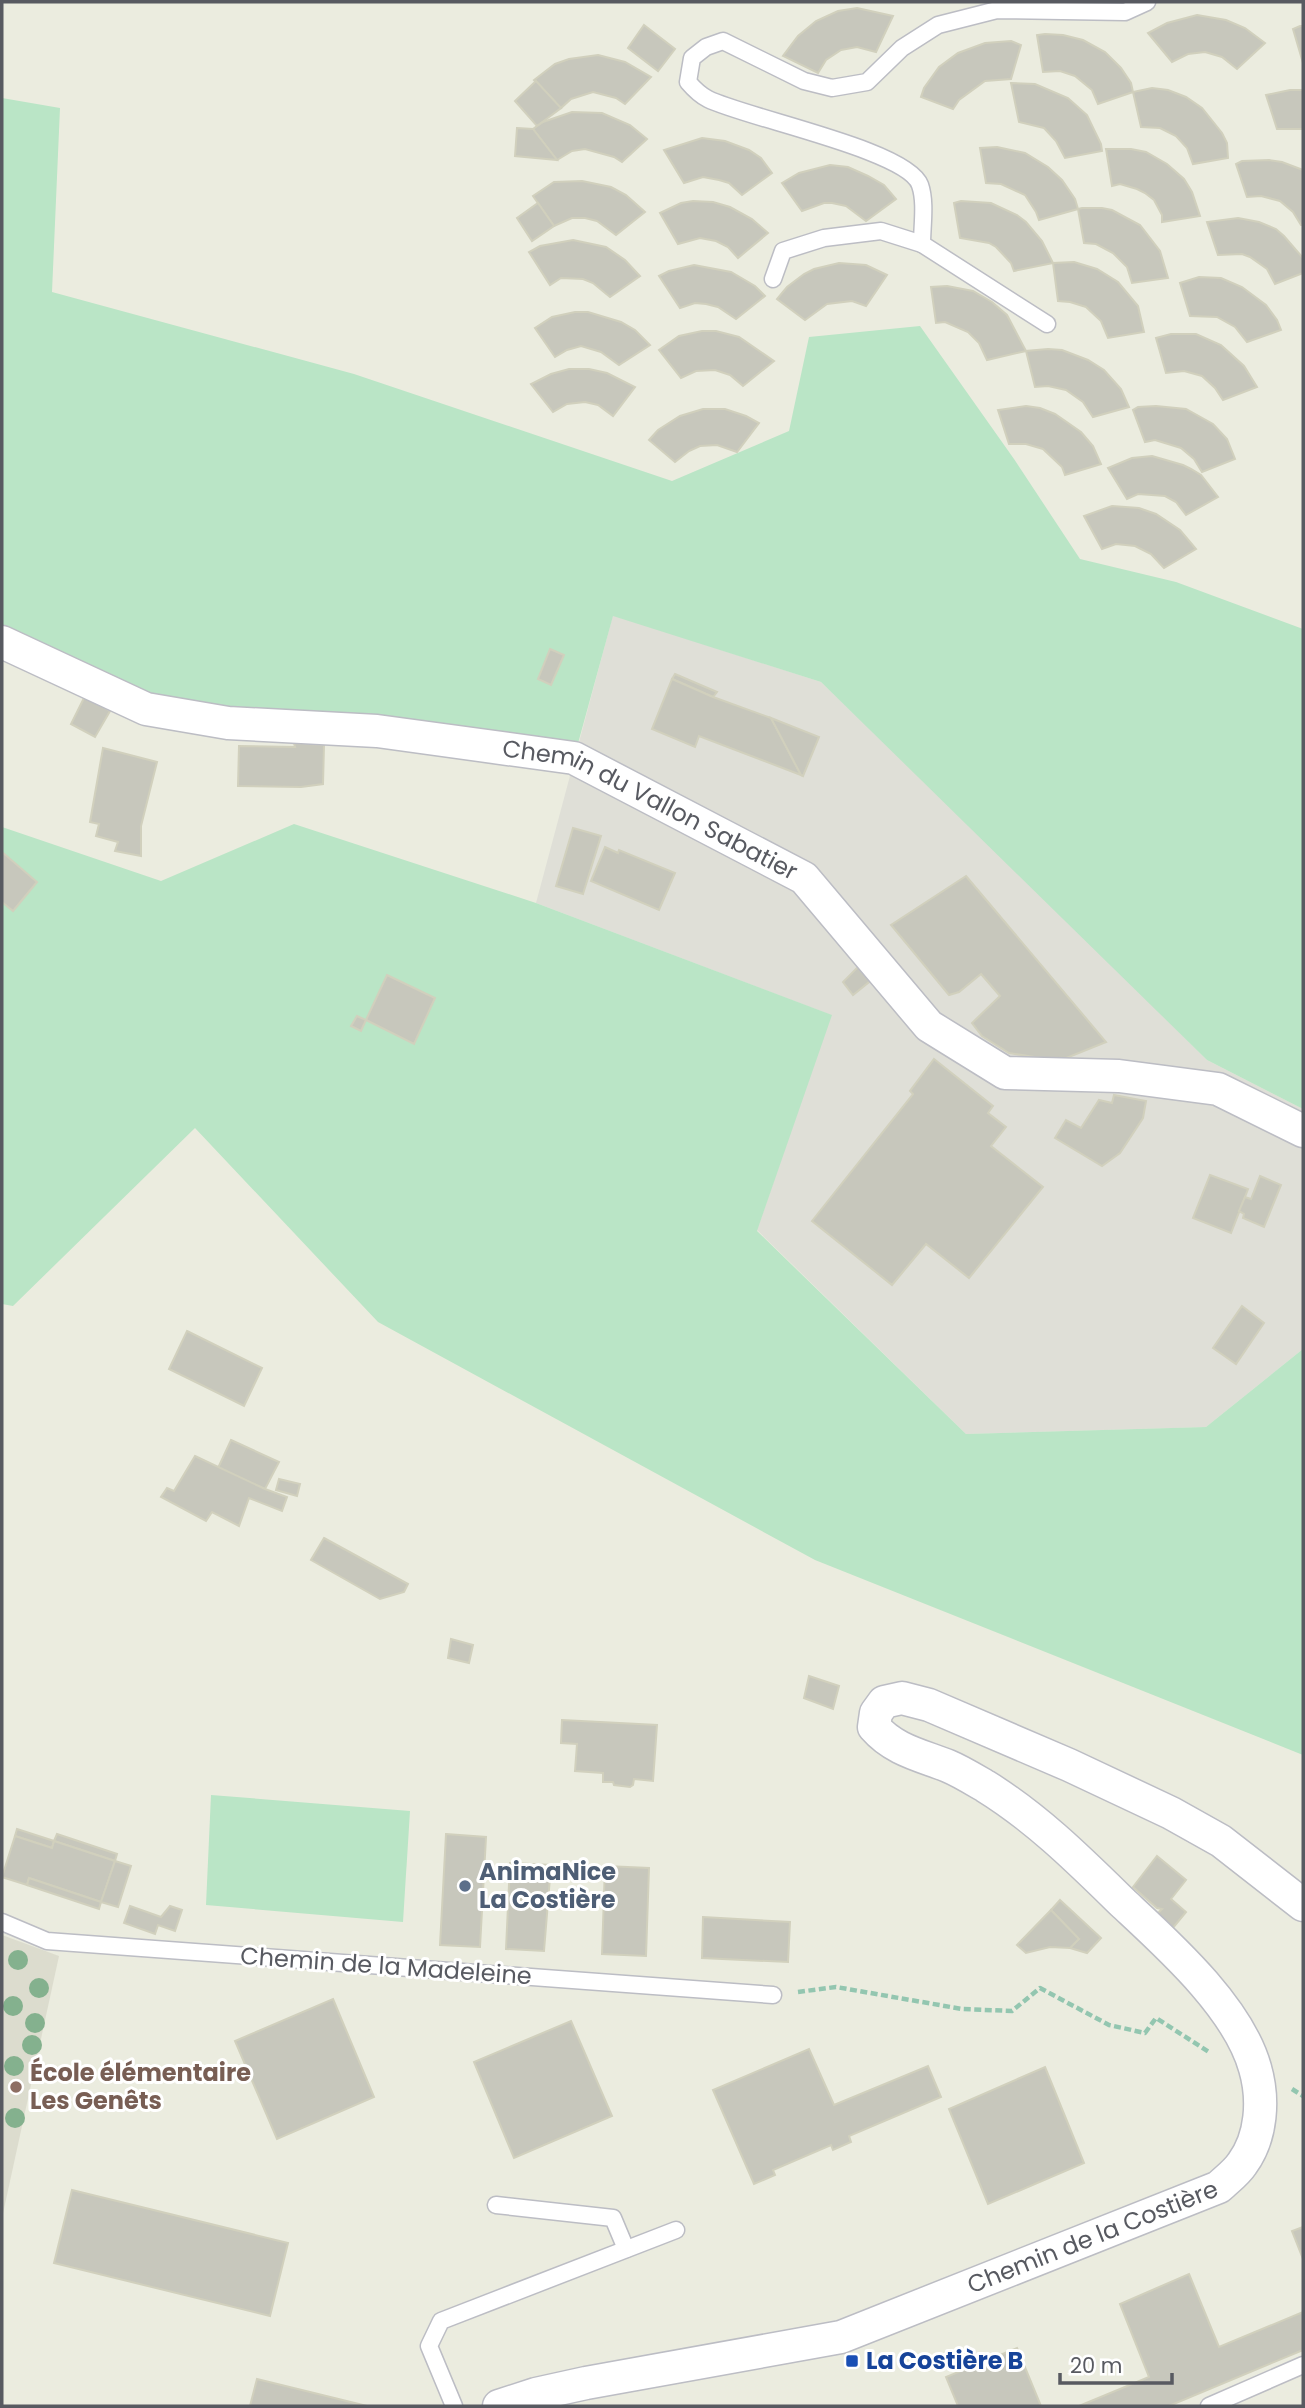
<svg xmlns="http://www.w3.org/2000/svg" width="1305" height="2408" font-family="Poppins,sans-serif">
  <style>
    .industrial { fill: #dfdfd7 }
    .education { fill: #dcdcce }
    .green { fill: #bae5c6 }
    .building { fill: #c7c7bc; stroke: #d1d0bd; stroke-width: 2 }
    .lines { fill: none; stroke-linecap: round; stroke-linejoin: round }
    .lane-casing { stroke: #bcbdc4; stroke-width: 19 }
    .street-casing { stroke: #bcbdc4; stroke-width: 35 }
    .path { stroke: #93c6b0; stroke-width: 4.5; stroke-dasharray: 7 3.5; stroke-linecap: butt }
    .lane { stroke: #fff; stroke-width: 16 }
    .street { stroke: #fff; stroke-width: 32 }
    .tree { fill: #84b18e }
    .service-dot { fill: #5c6f8a; stroke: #fff; stroke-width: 2.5 }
    .education-dot { fill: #8d6e63; stroke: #fff; stroke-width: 2.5 }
    .transit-dot { fill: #1a4fb4; stroke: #fff; stroke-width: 2.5 }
    .labels { text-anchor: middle; stroke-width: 6; stroke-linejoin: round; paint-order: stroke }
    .street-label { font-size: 24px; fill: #585a61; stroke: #fff }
    .service-label { font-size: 24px; font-weight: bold; fill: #4e5e75; stroke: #fff; text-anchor: start }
    .education-label { font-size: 24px; font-weight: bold; fill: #785e54; stroke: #fff; text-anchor: start }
    .transit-label { font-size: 24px; font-weight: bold; fill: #164399; stroke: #fff; text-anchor: start }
  </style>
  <rect width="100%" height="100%" fill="#ebecdf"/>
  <polygon class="industrial" points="613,615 821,682 976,830 1207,1060 1303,1109 1303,1349 1206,1427 966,1434 757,1230 831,1015 536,903"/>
  <polygon class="education" points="2,1935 59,1956 2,2218"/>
  <g class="green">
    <polygon points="2,98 60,108 52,292 354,374 672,481 789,431 809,337 920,326 1014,459 1080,559 1176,582 1303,629 1303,1109 1207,1060 821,682 613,616 574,758 228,723 2,642"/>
    <polygon points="294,824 536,903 832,1015 757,1231 966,1434 1206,1427 1303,1349 1303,1755 815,1560 378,1322 195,1128 13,1306 2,1304 2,827 161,881"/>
    <polygon points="211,1795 410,1811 403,1922 206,1905"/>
  </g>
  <g class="building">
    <polygon points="857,8 893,16 876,52 857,47 841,50 826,60 818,73 783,56 798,36 816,21 838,11"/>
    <polygon points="1197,15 1226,20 1245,28 1265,43 1237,69 1222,57 1205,52 1188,54 1172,62 1148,33 1167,23"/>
    <polygon points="644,25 675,49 658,71 628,48"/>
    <polygon points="1300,26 1303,26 1303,63 1293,29"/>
    <polygon points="1045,34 1063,35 1083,40 1105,52 1121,68 1131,83 1133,92 1098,104 1092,90 1075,76 1060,71 1043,72 1037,35"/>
    <polygon points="1011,41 1021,45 1011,79 985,81 959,100 953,109 921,97 924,88 939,67 958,53 985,43"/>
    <polygon points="598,55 625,62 651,77 625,104 616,98 593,92 571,99 561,108 534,80 555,64 569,59"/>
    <polygon points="536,81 561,108 537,126 515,101"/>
    <polygon points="1011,83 1035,84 1068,98 1087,115 1101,144 1102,151 1065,158 1056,141 1044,128 1019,122"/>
    <polygon points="1152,88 1168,90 1186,97 1202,108 1222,133 1227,143 1228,158 1193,164 1187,148 1176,136 1160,128 1141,127 1133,92"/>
    <polygon points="1290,90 1303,90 1303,129 1277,129 1266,95"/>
    <polygon points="572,112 602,113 630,125 647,139 622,162 614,157 585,149 572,151 557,160 533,129 543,122"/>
    <polygon points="517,128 533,129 557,160 515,156"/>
    <polygon points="702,138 725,141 749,150 761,158 772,173 742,195 729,183 719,180 703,177 684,183 664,150"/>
    <polygon points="997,147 1025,153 1048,167 1062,180 1075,199 1078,209 1039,220 1036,212 1025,195 1001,184 986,183 980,148"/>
    <polygon points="1106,149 1131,149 1146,152 1167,164 1184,179 1192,192 1200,216 1162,222 1162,215 1154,200 1145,193 1137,189 1120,184 1112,186"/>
    <polygon points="1269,160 1282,162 1303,170 1303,225 1301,225 1293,212 1280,201 1261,196 1247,197 1236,164 1242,161"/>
    <polygon points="830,165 848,167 868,176 884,185 896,199 866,221 846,206 832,203 824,203 802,211 782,183 799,173"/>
    <polygon points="582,181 611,187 626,195 645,212 616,235 597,221 585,218 572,218 554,226 533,196 554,182"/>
    <polygon points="693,201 713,202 730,207 752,219 768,233 738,258 728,247 716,241 700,238 678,244 660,213 681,203"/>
    <polygon points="961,201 991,203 1017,215 1026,222 1042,241 1053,263 1014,271 1011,263 996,247 989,243 960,238 954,203"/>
    <polygon points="538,203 554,226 532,241 517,218"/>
    <polygon points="1082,208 1102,208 1112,210 1140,225 1160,251 1168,278 1132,283 1127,267 1113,253 1096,244 1084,243 1078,209"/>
    <polygon points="1238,218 1259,222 1276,229 1284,236 1303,258 1303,273 1275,284 1267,269 1250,257 1242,254 1218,255 1207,222"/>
    <polygon points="573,240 606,247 625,260 640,276 610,297 593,283 583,279 561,278 550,285 529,252 540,246"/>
    <polygon points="1074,262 1097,269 1118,282 1138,306 1144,332 1108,338 1101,321 1086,307 1070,302 1058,301 1053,263"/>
    <polygon points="839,263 866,265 887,275 866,306 852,301 827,304 805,320 777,299 787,287 804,274 814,269"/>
    <polygon points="694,265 731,272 755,286 765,296 736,319 718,307 706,304 695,303 680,308 659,276 669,271"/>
    <polygon points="1199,277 1221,278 1242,287 1266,305 1277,320 1281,330 1247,342 1235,327 1217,317 1190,316 1180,283"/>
    <polygon points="947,286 973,291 992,302 1007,315 1026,351 987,360 979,343 968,332 945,322 936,323 931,287"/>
    <polygon points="575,312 588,312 621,322 635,330 650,345 619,365 601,352 581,346 567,350 555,357 535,328 552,317"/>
    <polygon points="702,331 716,331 739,337 774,361 743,386 730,375 715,370 696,371 681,378 659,350 679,336"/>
    <polygon points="1171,334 1196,334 1221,345 1244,366 1257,387 1223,400 1215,388 1202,376 1184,371 1166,373 1156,338"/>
    <polygon points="1048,349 1062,350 1088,360 1104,370 1121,389 1129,407 1093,417 1083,402 1066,390 1048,386 1035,387 1026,351"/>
    <polygon points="569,369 589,369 607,373 635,387 613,416 598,405 585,402 567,404 553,412 531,384 551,374"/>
    <polygon points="1026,406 1040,408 1055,414 1081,432 1093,446 1101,464 1065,475 1062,467 1043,449 1026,444 1009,444 998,410"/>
    <polygon points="1156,406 1186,409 1213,424 1227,439 1235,459 1202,472 1194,459 1181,448 1155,440 1145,442 1133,410 1138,407"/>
    <polygon points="703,409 725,409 746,416 759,423 737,452 717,445 700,446 689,451 675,462 649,440 658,430 680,416"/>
    <polygon points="1152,456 1183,465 1191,469 1201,475 1218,497 1186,515 1176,502 1165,496 1138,494 1127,499 1108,468 1132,458"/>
    <polygon points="1112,506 1139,508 1156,514 1180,530 1196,549 1164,568 1151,554 1135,546 1116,544 1102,549 1084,516"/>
    <polygon points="550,649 564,655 551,685 538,679"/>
    <polygon points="675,674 717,692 713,697 672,679"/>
    <polygon points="672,679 713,697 771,718 801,775 699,736 695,747 652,729"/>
    <polygon points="85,696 110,711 95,737 71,724"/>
    <polygon points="771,718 819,737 803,776 801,775"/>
    <polygon points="294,743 324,745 323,784 301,787 238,786 239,746 295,747"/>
    <polygon points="103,748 157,762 141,826 141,856 115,851 118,842 96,836 99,824 90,822"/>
    <polygon points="573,828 601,836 583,894 556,886"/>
    <polygon points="605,847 618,853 619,850 675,873 659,910 591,881"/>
    <polygon points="2,852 37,882 13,911 2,902"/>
    <polygon points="966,876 1106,1042 1059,1061 1009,1053 982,1036 972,1023 1000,996 981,974 959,992 949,995 891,925"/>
    <polygon points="862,963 874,978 853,995 843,982"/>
    <polygon points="387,975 435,998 414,1044 366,1020"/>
    <polygon points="357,1016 366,1020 361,1031 351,1026"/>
    <polygon points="934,1059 993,1106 988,1113 1006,1127 991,1146 1043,1187 969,1278 926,1244 892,1285 812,1221 913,1094 910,1091"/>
    <polygon points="1114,1095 1146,1101 1143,1118 1120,1153 1102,1166 1055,1138 1066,1120 1081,1128 1099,1100 1112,1103"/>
    <polygon points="1210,1175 1248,1189 1231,1233 1193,1218"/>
    <polygon points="1260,1176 1281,1185 1264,1227 1243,1218 1244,1214 1239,1211 1245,1197 1251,1199"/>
    <polygon points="1242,1306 1264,1323 1236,1364 1213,1348"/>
    <polygon points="187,1331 262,1368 244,1406 169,1369"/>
    <polygon points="231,1440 279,1462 265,1489 218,1468"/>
    <polygon points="195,1456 265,1489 287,1497 282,1511 249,1498 239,1526 212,1512 206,1521 161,1497 167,1488 174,1491"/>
    <polygon points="279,1479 300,1484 297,1496 276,1490"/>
    <polygon points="324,1538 408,1584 404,1592 380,1599 311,1560"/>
    <polygon points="451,1639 473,1645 469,1663 448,1658"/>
    <polygon points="809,1676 839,1686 833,1709 804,1698"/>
    <polygon points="562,1720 657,1725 653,1781 634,1779 633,1785 630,1787 614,1785 613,1782 603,1782 603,1773 575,1771 577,1744 561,1743"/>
    <polygon points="17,1829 54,1841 52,1848 15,1836"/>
    <polygon points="57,1834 117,1854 115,1861 54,1841"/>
    <polygon points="446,1834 486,1837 480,1947 440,1945"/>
    <polygon points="15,1836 52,1848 54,1841 115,1861 101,1902 29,1878 27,1885 2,1877"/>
    <polygon points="1157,1856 1186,1880 1171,1899 1186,1912 1172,1929 1157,1914 1162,1909 1157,1908 1133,1887"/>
    <polygon points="115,1861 131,1866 118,1907 101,1902"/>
    <polygon points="510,1863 551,1865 544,1951 506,1949"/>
    <polygon points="605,1866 649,1868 646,1956 602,1954"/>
    <polygon points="29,1878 101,1902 99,1909 27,1885"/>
    <polygon points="1060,1900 1101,1938 1087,1953 1070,1948 1079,1939 1051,1910"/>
    <polygon points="130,1906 161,1917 170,1906 182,1910 175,1931 158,1925 155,1934 124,1923"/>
    <polygon points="1051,1910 1079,1939 1070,1948 1050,1947 1026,1953 1017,1945"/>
    <polygon points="703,1917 790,1922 788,1962 702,1958"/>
    <polygon points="333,1999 374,2097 277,2139 235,2041"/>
    <polygon points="571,2021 612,2116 514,2158 474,2062"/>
    <polygon points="809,2049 834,2105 928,2066 941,2097 849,2136 851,2142 833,2150 831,2145 773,2170 775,2175 754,2184 713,2090"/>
    <polygon points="1045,2067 1084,2163 988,2204 949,2109"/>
    <polygon points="72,2190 288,2243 270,2316 54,2263"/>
    <polygon points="1303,2227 1303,2259 1292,2231"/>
    <polygon points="1189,2274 1219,2347 1303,2312 1303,2350 1169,2406 1079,2406 1149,2377 1120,2304"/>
    <polygon points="1017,2348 1041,2406 958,2406 946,2377"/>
    <polygon points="257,2379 367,2406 250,2406"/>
  </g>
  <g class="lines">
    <g class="lane-casing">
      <g id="lane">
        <polyline points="773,279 783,251 824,238 881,231 922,244"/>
        <path d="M1047,324L922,244C922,226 926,202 920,185C908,150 746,118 708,99C700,95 694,89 688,82L692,58L706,47L723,41L804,81L832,88L867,82L902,48L938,25L997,10L1125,12L1147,2"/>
        <polyline points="2,1922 47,1941 773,1995"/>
        <polyline points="496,2205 613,2218 626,2249"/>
        <polyline points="454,2406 429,2346 441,2321 676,2230"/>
        <polyline points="1209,2406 1303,2365"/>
      </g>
    </g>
    <g class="street-casing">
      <g id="street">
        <path id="s1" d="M2,642L146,709L228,723L377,731L574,758L804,878L929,1026L1005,1073L1119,1076L1218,1089L1303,1131"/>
        <path id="s2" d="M499,2406L536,2394L586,2383L841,2337L1219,2187C1226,2180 1236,2173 1242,2164C1262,2137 1264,2099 1255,2068C1238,2007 1168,1945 1123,1903C1080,1861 1037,1818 985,1786C973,1779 960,1771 948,1766C920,1755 894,1750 874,1727L876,1713L884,1702L902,1698L929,1705L1069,1765L1171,1813L1221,1841L1303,1905"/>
      </g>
    </g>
    <g class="path">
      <polyline points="798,1992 836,1987 962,2009 1012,2011 1040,1988 1109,2025 1145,2033 1156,2018 1209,2052"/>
      <polyline points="1292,2089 1303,2096"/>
    </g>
    <use href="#lane" class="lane"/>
    <use href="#street" class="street"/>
  </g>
  <g class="tree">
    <circle cx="18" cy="1960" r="10"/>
    <circle cx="39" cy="1988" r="10"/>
    <circle cx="13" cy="2006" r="10"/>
    <circle cx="35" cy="2023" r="10"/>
    <circle cx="32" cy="2045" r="10"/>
    <circle cx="14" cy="2066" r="10"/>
    <circle cx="15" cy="2118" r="10"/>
  </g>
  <circle class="service-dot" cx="465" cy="1886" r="7"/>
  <circle class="education-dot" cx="16" cy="2087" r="7"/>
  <rect class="transit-dot" x="845" y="2354" width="14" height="14" rx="3.5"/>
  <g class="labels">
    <g class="street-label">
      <text dy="8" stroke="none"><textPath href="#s1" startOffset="679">Chemin du Vallon Sabatier</textPath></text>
      <text transform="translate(386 1966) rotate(4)" y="8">Chemin de la Madeleine</text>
      <text dy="8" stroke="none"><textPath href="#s2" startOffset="620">Chemin de la Costière</textPath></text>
    </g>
    <g class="service-label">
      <text x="479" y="1880">AnimaNice<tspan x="479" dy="28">La Costière</tspan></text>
    </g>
    <g class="education-label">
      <text x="30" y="2081">École élémentaire<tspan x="30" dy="28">Les Genêts</tspan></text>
    </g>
    <g class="transit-label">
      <text x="866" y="2369">La Costière B</text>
    </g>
  </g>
  <rect width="1305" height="2408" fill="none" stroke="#585a61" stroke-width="7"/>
  <path d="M1060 2373v10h112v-10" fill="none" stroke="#585a61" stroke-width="3.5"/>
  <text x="1070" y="2373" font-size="21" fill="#585a61" stroke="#ffffff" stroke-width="5" paint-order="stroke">20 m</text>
</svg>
